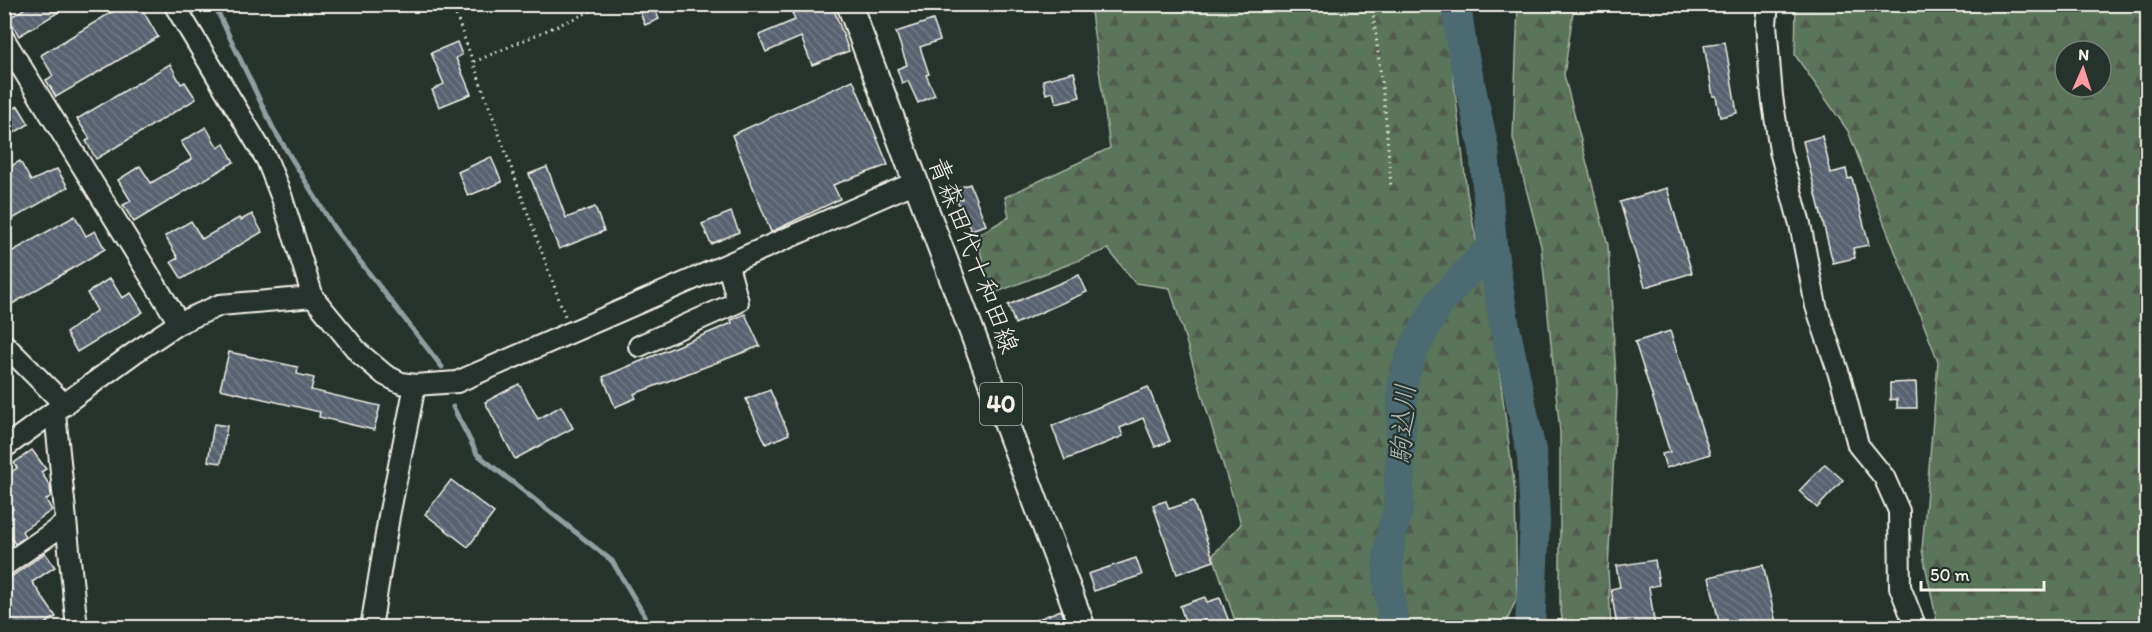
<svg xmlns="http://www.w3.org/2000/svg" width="2152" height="632" font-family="Itim,'Klee One',sans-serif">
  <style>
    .forest { fill: url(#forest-firs); stroke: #a7b2a1; stroke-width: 1.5; fill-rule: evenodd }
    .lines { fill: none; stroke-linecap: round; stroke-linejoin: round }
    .stream { stroke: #8fa0a1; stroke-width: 5 }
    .river { stroke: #4b6a72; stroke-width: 30 }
    .building { fill: url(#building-back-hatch); stroke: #f4f1e8; stroke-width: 1.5 }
    .minor-casing { stroke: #f4f1e8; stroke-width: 24 }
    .major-casing { stroke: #f4f1e8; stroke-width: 28 }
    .path { stroke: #f4f1e8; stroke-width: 3; stroke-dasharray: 1.5 4.5; stroke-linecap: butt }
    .minor { stroke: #26332d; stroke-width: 20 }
    .major { stroke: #26332d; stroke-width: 24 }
    .labels { text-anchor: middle; stroke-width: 4.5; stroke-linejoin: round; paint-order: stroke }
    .shield { fill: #26332d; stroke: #b6b8b0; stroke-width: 1.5 }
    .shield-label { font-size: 24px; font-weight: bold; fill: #f4f1e8 }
    .street-label { font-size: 26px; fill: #f4f1e8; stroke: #26332d }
    .water-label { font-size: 27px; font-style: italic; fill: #b0bbb9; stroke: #26332d }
  </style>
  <defs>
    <pattern id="forest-firs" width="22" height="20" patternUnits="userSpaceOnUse" patternTransform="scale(1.5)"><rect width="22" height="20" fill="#5a745a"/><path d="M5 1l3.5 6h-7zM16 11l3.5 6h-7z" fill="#515c4f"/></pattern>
    <pattern id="building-back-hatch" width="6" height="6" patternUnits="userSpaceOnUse" patternTransform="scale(1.5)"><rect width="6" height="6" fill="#586270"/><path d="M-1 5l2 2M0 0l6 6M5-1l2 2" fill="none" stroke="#717984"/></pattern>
  </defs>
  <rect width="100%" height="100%" fill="#26332d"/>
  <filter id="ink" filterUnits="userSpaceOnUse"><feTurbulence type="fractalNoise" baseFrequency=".0167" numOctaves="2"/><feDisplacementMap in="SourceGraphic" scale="12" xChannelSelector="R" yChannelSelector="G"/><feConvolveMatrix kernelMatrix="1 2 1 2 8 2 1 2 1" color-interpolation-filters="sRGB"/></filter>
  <g filter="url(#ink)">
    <g class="forest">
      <polygon points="1090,5 1445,5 1467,193 1494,331 1515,491 1517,598 1504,627 1237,627 1213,555 1241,524 1170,288 1135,283 1108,249 992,294 976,236 1009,217 1005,197 1110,148"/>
      <polygon points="1518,5 1574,5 1564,75 1608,245 1617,394 1608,570 1611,627 1563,627 1560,603 1560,432 1541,246 1513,138"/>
      <path d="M1796,5H2147V627H1938L1922,550L1938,361L1848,131L1795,55ZM2065,51H2101V87H2065Z"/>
    </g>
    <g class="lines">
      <g class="stream">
        <polyline points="214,4 273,128 334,228 442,367"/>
        <polyline points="453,407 477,454 612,561 652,628"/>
      </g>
      <g class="river">
        <polyline points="1456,4 1462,47 1484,149 1492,246 1504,322 1532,456 1535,521 1530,628"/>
        <path d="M1396,628C1385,588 1384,550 1398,511L1403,381L1411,354L1439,303L1492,246"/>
      </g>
    </g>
    <g class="building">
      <polygon points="22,4 72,4 19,36 9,18 24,9"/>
      <polygon points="125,4 139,4 158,37 56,97 46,80 53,76 41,55"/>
      <polygon points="637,4 653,4 659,19 645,25"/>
      <polygon points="814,4 832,4 849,51 812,65 801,37 766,52 759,35 795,20 792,13"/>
      <polygon points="933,20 940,40 920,47 929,74 926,75 935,95 918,103 908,81 902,83 897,69 907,65 896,32"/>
      <polygon points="457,42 462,55 456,58 471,94 439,107 432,90 444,84 431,53"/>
      <polygon points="1725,42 1737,113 1720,117 1716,96 1713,96 1704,45"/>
      <polygon points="170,64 181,84 185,82 196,99 96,159 86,141 90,139 77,119"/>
      <polygon points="1074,72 1080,97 1056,103 1053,92 1046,94 1043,80"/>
      <polygon points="853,80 888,165 833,185 840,199 771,232 732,135"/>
      <polygon points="18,106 29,124 4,139 4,114"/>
      <polygon points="206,127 218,148 224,144 234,162 134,222 123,205 131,201 118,180 140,166 151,183 192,159 181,142"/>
      <polygon points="1822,136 1831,173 1846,169 1848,179 1852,178 1869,245 1853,248 1855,258 1833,263 1803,141"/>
      <polygon points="491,157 502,182 468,196 458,172"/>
      <polygon points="20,161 31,181 57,169 68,187 4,224 4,170"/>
      <polygon points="547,167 566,218 595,207 604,231 559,249 529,174"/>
      <polygon points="970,184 986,225 971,230 968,223 960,226 954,209 960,207 957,200 962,199 958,188"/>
      <polygon points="1667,188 1692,273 1645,287 1620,202"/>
      <polygon points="731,212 739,232 711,244 702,224"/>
      <polygon points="252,214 262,232 182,279 171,262 178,258 165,236 191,221 202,239 239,218 241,220"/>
      <polygon points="75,216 86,236 95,231 105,249 4,309 4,256"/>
      <polygon points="1079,275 1087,292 1015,324 1008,305"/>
      <polygon points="110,278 122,298 131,293 143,312 77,352 66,333 97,310 87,293"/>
      <polygon points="745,314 760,346 634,394 636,398 615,407 603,377 732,323 731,320"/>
      <polygon points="1670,331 1710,454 1666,468 1662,454 1670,452 1635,342"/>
      <polygon points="229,352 298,367 297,374 314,378 311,390 380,406 374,430 319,417 320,412 220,389"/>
      <polygon points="1916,382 1917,408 1897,408 1897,399 1890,400 1890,383"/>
      <polygon points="519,384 538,419 561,406 573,428 515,459 485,402"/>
      <polygon points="1148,387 1170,441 1155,447 1143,418 1120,428 1123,436 1065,460 1052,426"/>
      <polygon points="770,390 789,434 766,444 746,399"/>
      <polygon points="214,424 227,426 221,463 208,461"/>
      <polygon points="32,450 46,469 41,472 50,486 51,496 46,500 52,510 22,531 25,537 15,544 4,527 4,514 13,509 4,497 4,477 17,468 14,463"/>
      <polygon points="1825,464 1843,480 1817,508 1799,491"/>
      <polygon points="451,480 494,513 468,547 425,514"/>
      <polygon points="1166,501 1169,509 1193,501 1214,561 1177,574 1153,505"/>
      <polygon points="45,553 55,567 32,582 56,617 40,627 4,627 4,582"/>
      <polygon points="1136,558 1142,575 1094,591 1088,574"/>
      <polygon points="1655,560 1659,585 1649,587 1655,627 1617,627 1611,589 1620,587 1616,566"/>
      <polygon points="1763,565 1777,627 1720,627 1709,577"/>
      <polygon points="1205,597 1207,602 1220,598 1231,627 1187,627 1180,606"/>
      <polygon points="1061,610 1068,627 1018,627"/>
    </g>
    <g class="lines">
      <g class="minor-casing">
        <g id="minor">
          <polyline points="174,4 267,160 282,198 313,297 359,353 385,375 401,383 415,385 457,382 916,182"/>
          <polyline points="1768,4 1766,24 1772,96 1780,151 1800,224 1816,306 1842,383 1858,445 1884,477 1899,511 1900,587 1916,628"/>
          <polyline points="4,39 179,323"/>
          <polyline points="4,344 65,405"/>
          <polyline points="639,346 738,302 728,266"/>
          <polyline points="55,413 77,628"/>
          <polyline points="4,448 134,353 179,323 220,305 313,297"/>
          <polyline points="4,566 66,523"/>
          <polyline points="371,628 389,516 415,385"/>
        </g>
      </g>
      <g class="major-casing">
        <polyline id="major" points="849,4 1083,628"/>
      </g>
      <g class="path">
        <polyline points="452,4 565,316"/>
        <polyline points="1372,4 1385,110 1391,187"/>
        <polyline points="474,62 607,4"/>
      </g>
      <use href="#minor" class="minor"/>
      <use href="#major" class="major"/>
    </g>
  </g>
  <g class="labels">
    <rect class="shield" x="980" y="383" width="42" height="42" rx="4.5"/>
    <g class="shield-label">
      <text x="1001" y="412">40</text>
    </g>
    <g class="street-label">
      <text transform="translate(974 255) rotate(69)" y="9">青森田代十和田線</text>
    </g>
    <g class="water-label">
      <text transform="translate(1403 424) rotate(-86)" y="9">駒込川</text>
    </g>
  </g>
  <rect width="2152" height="632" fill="none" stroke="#26332d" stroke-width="24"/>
  <rect x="12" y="12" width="2128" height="608" fill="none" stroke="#f4f1e8" stroke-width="2" filter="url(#ink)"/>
  <g transform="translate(2083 69) rotate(3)"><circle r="28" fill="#26332d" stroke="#787f78" stroke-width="1.5"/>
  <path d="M0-4.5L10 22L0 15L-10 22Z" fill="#ff9aa2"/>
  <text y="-9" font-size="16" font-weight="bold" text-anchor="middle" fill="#f4f1e8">N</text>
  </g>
  <path d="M1921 581v9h123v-9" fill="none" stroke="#f4f1e8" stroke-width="3"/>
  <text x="1930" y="581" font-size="18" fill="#f4f1e8" stroke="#26332d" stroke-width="4.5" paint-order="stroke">50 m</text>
</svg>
